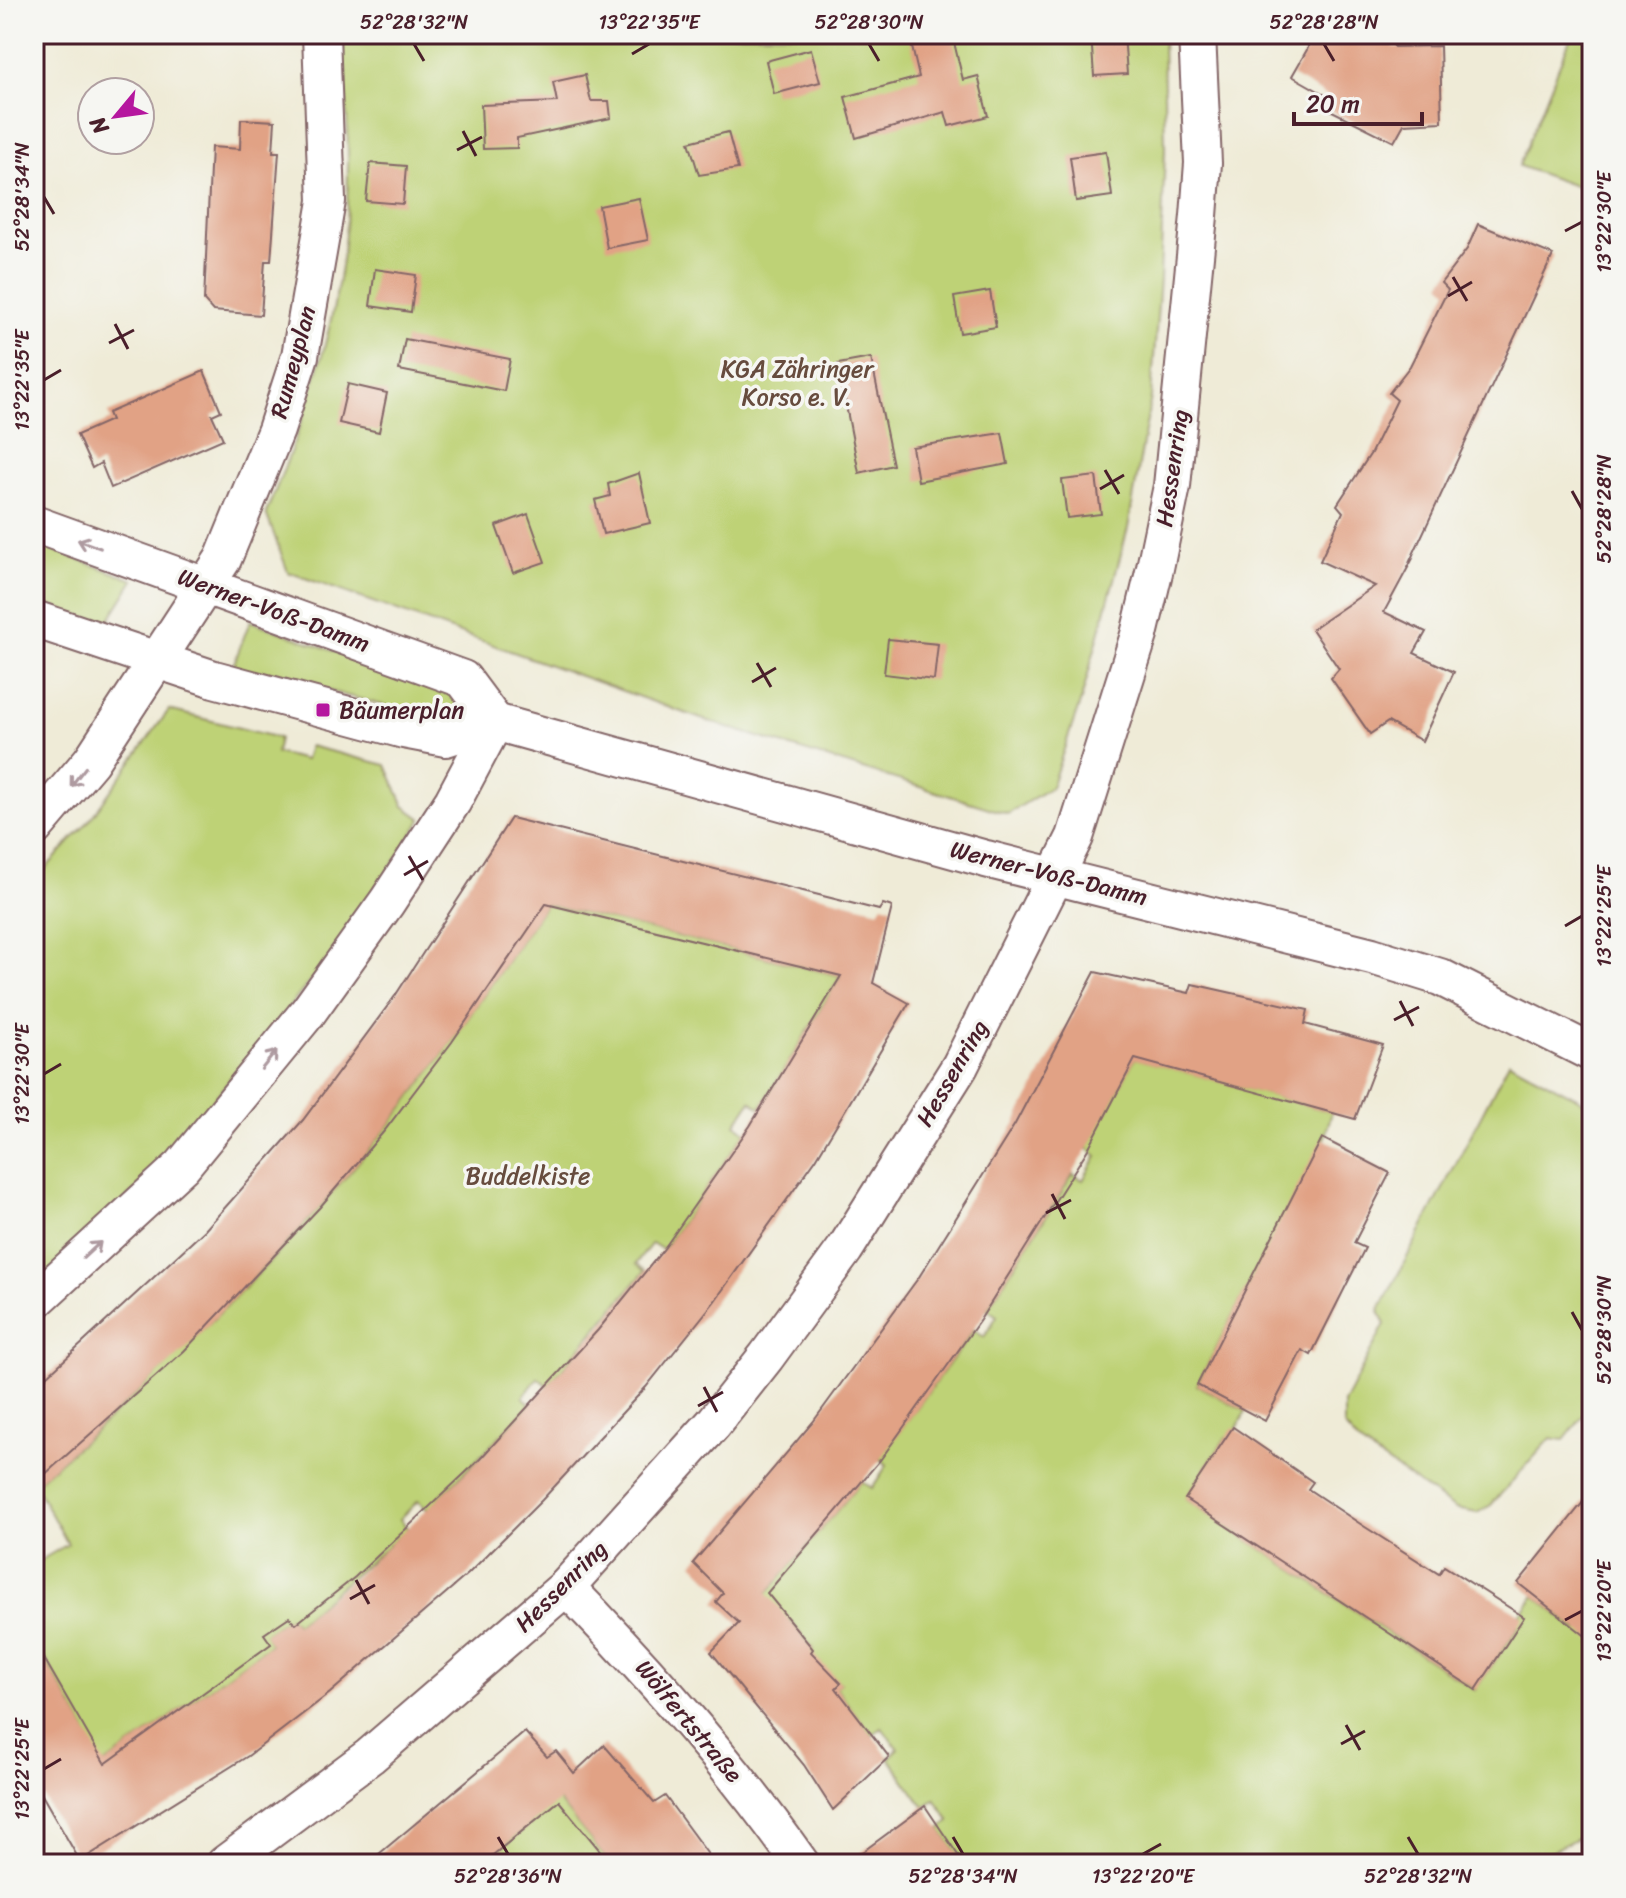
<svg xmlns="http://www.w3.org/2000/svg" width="1626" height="1898" font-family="Sriracha,sans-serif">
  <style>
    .green { fill: #bed276; stroke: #847850; stroke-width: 2 }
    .building { fill: #e1a285 }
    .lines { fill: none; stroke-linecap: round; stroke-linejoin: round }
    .street-casing { stroke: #846667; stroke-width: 40 }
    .street { stroke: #fff; stroke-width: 36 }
    .oneway { stroke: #ae9aa0 }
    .ticks { fill: none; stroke: #4a1f2b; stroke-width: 3 }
    .poi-dot { fill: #b5179e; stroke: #f6f6f2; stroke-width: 3 }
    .labels { text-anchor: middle; stroke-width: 7; stroke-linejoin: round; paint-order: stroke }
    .street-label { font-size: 24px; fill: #4a1f2b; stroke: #f6f6f2 }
    .park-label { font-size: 24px; fill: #674c3e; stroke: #f6f6f2 }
    .poi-label { font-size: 24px; fill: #4a1f2b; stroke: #f6f6f2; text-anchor: start }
    .neatline { fill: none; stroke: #4a1f2b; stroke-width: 3 }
    .ticks-label { font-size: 20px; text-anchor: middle; fill: #4a1f2b }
  </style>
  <rect width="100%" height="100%" fill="#f6f6f2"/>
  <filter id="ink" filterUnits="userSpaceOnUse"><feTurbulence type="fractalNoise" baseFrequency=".0125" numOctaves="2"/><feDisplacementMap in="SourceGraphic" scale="16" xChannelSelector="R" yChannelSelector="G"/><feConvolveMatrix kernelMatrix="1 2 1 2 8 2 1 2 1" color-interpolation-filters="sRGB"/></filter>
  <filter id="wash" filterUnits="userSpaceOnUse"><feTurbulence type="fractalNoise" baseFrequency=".006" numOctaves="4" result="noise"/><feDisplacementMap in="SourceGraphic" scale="32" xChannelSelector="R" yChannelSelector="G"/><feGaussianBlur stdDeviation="1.8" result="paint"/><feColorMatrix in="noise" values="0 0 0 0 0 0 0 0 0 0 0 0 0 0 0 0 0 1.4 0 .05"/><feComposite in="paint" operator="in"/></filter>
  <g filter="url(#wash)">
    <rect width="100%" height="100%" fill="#efebd7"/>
    <g class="green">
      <path d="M342,34H1163L1165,149L1160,279L1151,397L1128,528L1081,700L1051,787L1008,814L707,721L288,572L266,513C307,416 342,312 347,206C350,148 346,91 342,34Z"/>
      <polygon points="1572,34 1592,41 1592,192 1519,166"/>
      <polygon points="34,543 134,580 106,625 34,600"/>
      <path d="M250,621L456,695L464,707C461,719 454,719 444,721L233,666Z"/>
      <polygon points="169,710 279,738 276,753 305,760 309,746 386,765 404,806 422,819 343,941 156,1170 34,1287 34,881 88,822"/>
      <path d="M546,904L841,976L761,1108L751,1101L736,1124L746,1132L663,1250L652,1243L636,1264L645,1271L548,1386L538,1378L523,1397L531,1404L428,1510L418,1501L400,1519L408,1529L296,1624L289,1617L265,1634L271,1644L101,1767L86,1732L34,1640V1564L68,1544L34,1484C161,1376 279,1261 384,1131C443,1059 493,981 546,904Z"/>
      <polygon points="1135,1058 1332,1112 1324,1139 1197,1385 1246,1411 1231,1440 1226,1437 1186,1499 1475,1690 1518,1627 1513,1624 1535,1596 1578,1631 1592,1614 1592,1830 1528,1864 964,1864 940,1829 950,1821 935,1799 924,1807 889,1758 898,1749 882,1728 872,1736 836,1688 840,1683 808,1654 813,1649 791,1622 762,1599 862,1481 872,1488 887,1465 880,1458 974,1330 984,1337 997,1316 987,1309 1073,1174 1083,1180 1097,1156 1087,1148"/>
      <polygon points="1509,1062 1592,1106 1592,1405 1564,1440 1551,1438 1491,1505 1477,1513 1456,1509 1360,1444 1344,1426 1344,1403 1385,1324 1379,1311"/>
      <polygon points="558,1800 611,1864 482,1864"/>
    </g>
    <g id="blocks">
      <g class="building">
        <polygon points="909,34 952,34 963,80 978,76 988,116 949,126 945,112 856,138 845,97 919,77"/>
        <polygon points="1091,34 1124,34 1127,74 1094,76"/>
        <polygon points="1308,34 1393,34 1394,47 1440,46 1442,122 1404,124 1394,142 1330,110 1334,100 1292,76 1308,48"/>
        <polygon points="811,49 820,82 774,94 766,61"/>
        <polygon points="585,75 591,101 609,101 611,118 517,138 517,148 483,149 481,105 557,102 553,82"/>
        <polygon points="241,119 275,121 273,152 279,152 271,261 265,261 261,315 213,311 204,301 211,147 240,149"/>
        <polygon points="728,132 738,169 699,175 689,142"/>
        <polygon points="1106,152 1112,196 1076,201 1070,157"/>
        <polygon points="370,163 406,166 403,204 366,201"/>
        <polygon points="639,198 648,240 607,248 599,206"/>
        <polygon points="1478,224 1553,255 1410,561 1412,560 1384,612 1426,632 1414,653 1454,672 1422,741 1388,722 1370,734 1331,678 1339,669 1312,629 1375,586 1320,561 1343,512 1337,505 1371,453 1397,400 1389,393 1410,366 1448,290 1441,283 1467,249"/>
        <polygon points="375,269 416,275 411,312 370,306"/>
        <polygon points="990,291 996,327 960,333 954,297"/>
        <polygon points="405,339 510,359 504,391 399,370"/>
        <polygon points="871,358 893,465 859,473 838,364"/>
        <polygon points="204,371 221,411 212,415 223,439 111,488 101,463 92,468 77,435 111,420 108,413"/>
        <polygon points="348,384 387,393 379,432 339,423"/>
        <polygon points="1002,433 1008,464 918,481 912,447"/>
        <polygon points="639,473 650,523 603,534 595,500 610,496 608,484"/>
        <polygon points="1096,476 1101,514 1067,518 1062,480"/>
        <polygon points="528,514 545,562 513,573 496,526"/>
        <polygon points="888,639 938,644 934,680 884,674"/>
        <polygon points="511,818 879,910 883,904 892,907 873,983 909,1003 816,1159 714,1302 646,1387 542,1500 468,1574 330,1693 248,1756 80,1861 34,1781 34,1641 105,1764 271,1644 264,1634 289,1617 296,1624 355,1577 480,1459 598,1330 663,1250 750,1126 841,976 546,904 452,1042 385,1130 320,1207 184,1351 34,1484 34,1388 205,1230 303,1120 395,996"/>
        <polygon points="1095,972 1189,993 1192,984 1308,1010 1305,1024 1383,1045 1355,1119 1135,1059 1088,1149 980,1320 881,1459 767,1593 813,1649 811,1652 841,1683 836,1688 889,1757 833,1810 804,1765 711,1652 739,1623 716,1602 723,1593 693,1563 813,1422 919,1277 1015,1124"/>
        <polygon points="1322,1138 1390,1173 1354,1243 1365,1248 1311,1355 1302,1350 1265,1421 1197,1385"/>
        <polygon points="1233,1427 1313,1482 1308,1489 1362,1525 1439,1574 1444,1566 1524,1617 1476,1690 1185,1499"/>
        <polygon points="1592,1491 1592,1641 1518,1583"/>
        <polygon points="525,1732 547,1757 556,1751 574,1773 604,1745 654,1803 665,1796 715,1864 611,1864 559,1801 482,1864 367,1864"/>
        <polygon points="925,1806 964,1864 846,1864"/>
      </g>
    </g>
  </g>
  <g filter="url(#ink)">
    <use href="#blocks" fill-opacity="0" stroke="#846667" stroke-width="2"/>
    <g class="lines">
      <g class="street-casing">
        <g id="street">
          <polyline points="34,524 463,679 495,722"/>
          <polyline points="34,619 214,679 404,730 446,738 495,722 986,859 1372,956 1440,977 1592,1053"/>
          <polyline points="34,828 91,761 223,559 276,430 300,356 327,201 321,34"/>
          <polyline points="34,1302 182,1166 308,1012 387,902 453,801 495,722"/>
          <path d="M566,1587C651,1674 731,1764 801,1864"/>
          <polyline points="225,1864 370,1756 566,1587 713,1424 766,1357 845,1249 960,1066 1075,837 1139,635 1155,568 1172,486 1199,216 1203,163 1197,34"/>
        </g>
      </g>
      <use href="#street" class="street"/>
    </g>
    <defs><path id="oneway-shaft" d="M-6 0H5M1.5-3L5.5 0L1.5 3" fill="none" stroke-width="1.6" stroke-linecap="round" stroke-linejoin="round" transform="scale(2)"/></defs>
    <g class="oneway">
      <use href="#oneway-shaft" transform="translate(89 544) rotate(-160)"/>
      <use href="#oneway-shaft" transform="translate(78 777) rotate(128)"/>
      <use href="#oneway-shaft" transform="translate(269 1060) rotate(-51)"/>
      <use href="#oneway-shaft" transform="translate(92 1250) rotate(-43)"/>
    </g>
  </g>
  <path class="ticks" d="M414,44L424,61M869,44L879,61M1324,44L1334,61M632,54L649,44M463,131L476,156M457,150L482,137M44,197L54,214M1565,231L1582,222M1453,277L1467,301M1448,296L1472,282M115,324L128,349M109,343L134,330M44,380L61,370M1105,470L1119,494M1100,489L1124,475M1572,491L1582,509M757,663L771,687M752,682L776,668M409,856L423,880M404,875L428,861M1565,926L1582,916M1400,1001L1413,1026M1394,1020L1419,1007M44,1074L61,1064M1052,1194L1065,1219M1046,1213L1071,1200M1572,1312L1582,1330M704,1387L717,1412M698,1406L723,1392M356,1580L369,1604M350,1599L375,1585M1565,1620L1582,1611M1346,1725L1360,1750M1341,1744L1365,1731M44,1769L61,1759M498,1837L508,1854M953,1837L963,1854M1408,1837L1418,1854M1143,1854L1161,1844"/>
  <rect class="poi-dot" x="315" y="702" width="16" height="16" rx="4"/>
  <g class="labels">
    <g class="street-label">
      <text transform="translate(293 362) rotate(-75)" y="8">Rumeyplan</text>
      <text transform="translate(1172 468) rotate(-82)" y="8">Hessenring</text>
      <text transform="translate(274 610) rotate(20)" y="8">Werner-Voß-Damm</text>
      <text transform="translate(1049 873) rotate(14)" y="8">Werner-Voß-Damm</text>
      <text transform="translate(952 1073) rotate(-60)" y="8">Hessenring</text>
      <text transform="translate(561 1586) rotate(-45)" y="8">Hessenring</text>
      <text transform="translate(689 1721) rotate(50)" y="8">Wölfertstraße</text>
    </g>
    <g class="park-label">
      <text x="797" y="377">KGA Zähringer<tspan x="797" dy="28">Korso e. V.</tspan></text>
      <text x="528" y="1184">Buddelkiste</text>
    </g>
    <g class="poi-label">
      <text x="339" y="718">Bäumerplan</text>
    </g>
  </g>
  <rect width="1626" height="1898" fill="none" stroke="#f6f6f2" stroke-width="88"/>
  <g transform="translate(116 116) rotate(241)"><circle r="38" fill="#f6f6f2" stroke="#b1a0a2" stroke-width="2"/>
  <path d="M0-6L14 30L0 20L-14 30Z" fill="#b5179e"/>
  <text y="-12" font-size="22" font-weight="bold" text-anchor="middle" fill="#4a1f2b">N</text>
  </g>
  <path d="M1294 112v12h128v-12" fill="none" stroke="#4a1f2b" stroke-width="4"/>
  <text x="1306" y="112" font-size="24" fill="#4a1f2b" stroke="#f6f6f2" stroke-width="6" paint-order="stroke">20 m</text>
  <rect x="44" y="44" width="1538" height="1810" class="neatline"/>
  <g class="ticks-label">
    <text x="414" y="29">52°28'32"N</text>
    <text x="649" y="29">13°22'35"E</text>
    <text x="869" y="29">52°28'30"N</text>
    <text x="1324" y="29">52°28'28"N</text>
    <text transform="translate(22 197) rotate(-90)" y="7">52°28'34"N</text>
    <text transform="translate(1604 222) rotate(-90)" y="7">13°22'30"E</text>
    <text transform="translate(22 380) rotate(-90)" y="7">13°22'35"E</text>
    <text transform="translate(1604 509) rotate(-90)" y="7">52°28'28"N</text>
    <text transform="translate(1604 916) rotate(-90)" y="7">13°22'25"E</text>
    <text transform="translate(22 1074) rotate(-90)" y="7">13°22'30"E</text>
    <text transform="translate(1604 1330) rotate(-90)" y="7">52°28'30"N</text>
    <text transform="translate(1604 1611) rotate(-90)" y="7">13°22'20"E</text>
    <text transform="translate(22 1769) rotate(-90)" y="7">13°22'25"E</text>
    <text x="508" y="1883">52°28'36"N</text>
    <text x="963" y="1883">52°28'34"N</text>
    <text x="1143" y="1883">13°22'20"E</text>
    <text x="1418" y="1883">52°28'32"N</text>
  </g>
</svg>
